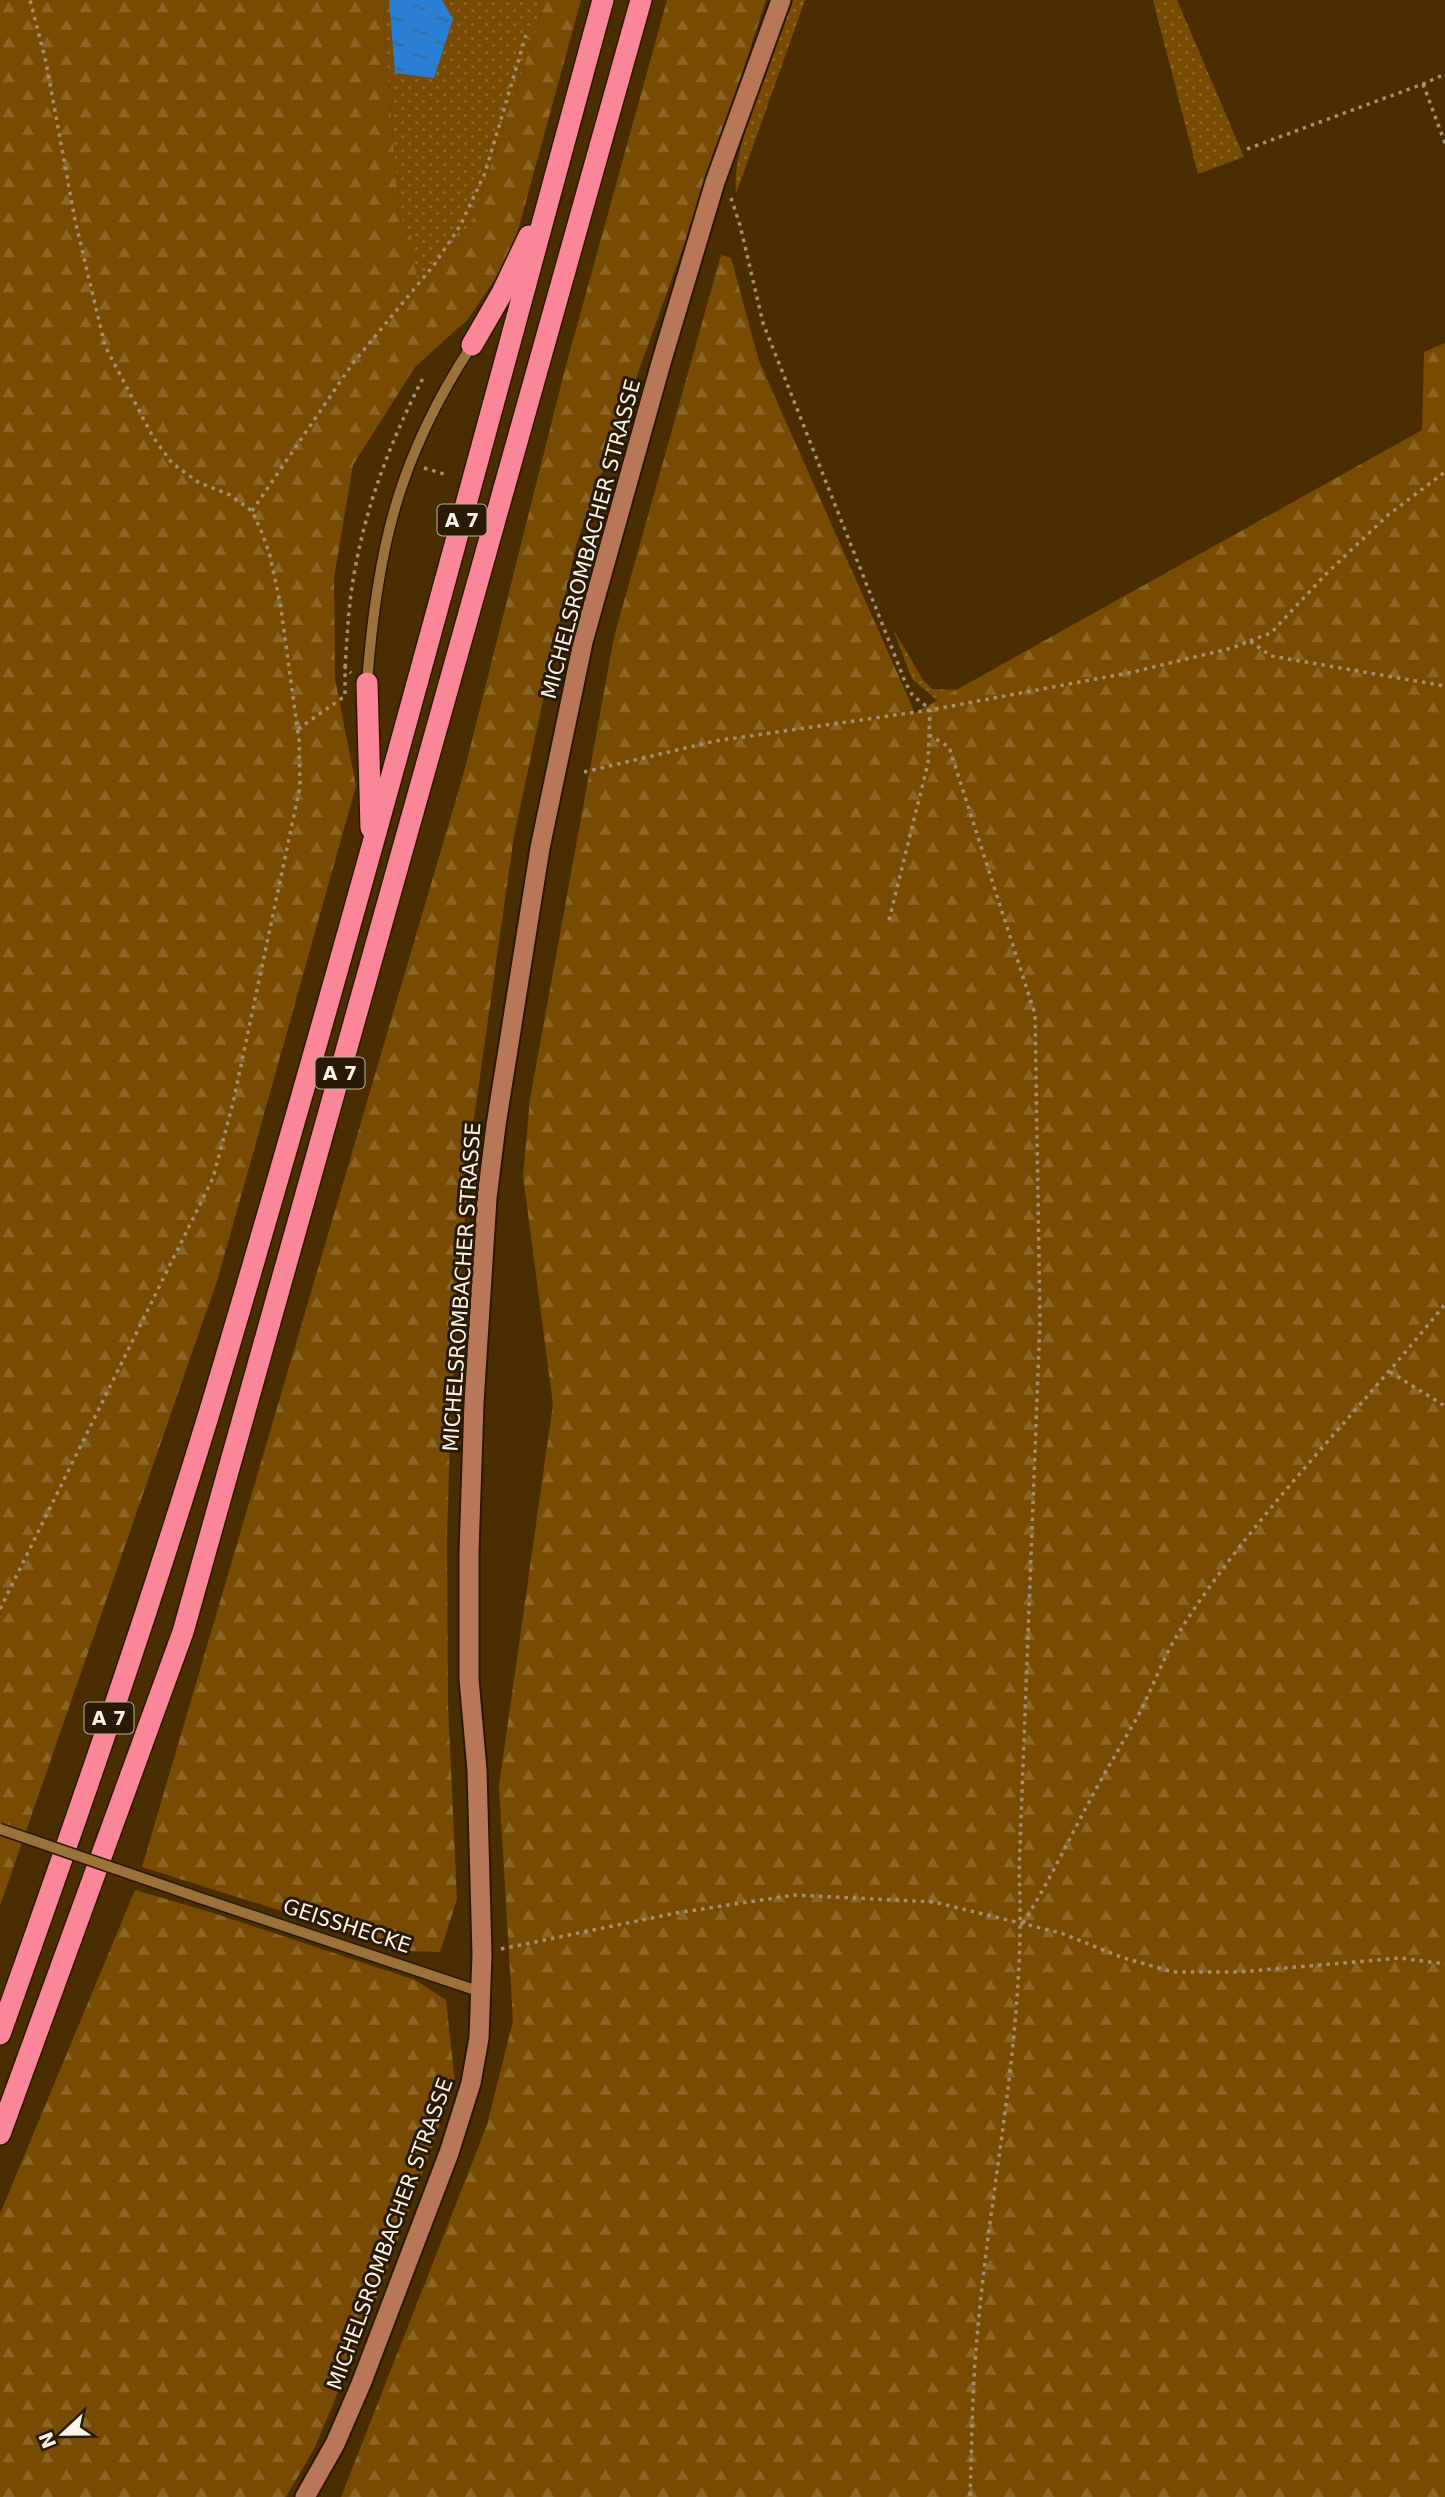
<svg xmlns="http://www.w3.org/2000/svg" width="1445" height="2497" font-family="'DejaVu Sans',sans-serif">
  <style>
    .grass { fill: url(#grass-dots) }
    .forest { fill: url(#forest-firs) }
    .water { fill: url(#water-ripples) }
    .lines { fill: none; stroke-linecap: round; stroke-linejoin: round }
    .service-casing { stroke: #2c1800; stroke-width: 13 }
    .secondary-casing { stroke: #2c1800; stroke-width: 23 }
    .motorway-casing { stroke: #2c1800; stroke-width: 24 }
    .path { stroke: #a39074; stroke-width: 3.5; stroke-dasharray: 3.5 5; stroke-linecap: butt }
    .service { stroke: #9b723b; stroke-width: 10 }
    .secondary { stroke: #b87857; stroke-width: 19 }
    .motorway { stroke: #fb8697; stroke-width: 21 }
    .service-bridge-casing { stroke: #2c1800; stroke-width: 13; stroke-linecap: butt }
    .service-bridge { stroke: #9b723b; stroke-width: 10 }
    .labels { text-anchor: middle; stroke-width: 6; stroke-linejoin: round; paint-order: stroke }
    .shield { fill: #2a1903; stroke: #bdb2a3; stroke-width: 2 }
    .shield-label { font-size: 19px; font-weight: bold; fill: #fcf3e8 }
    .street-label { font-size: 21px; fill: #fcf3e8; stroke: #2a1903 }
  </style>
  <defs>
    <pattern id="grass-dots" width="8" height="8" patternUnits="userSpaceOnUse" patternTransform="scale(1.75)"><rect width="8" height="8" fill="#774c02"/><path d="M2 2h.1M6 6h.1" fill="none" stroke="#8b6627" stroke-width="1.8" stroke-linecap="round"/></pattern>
    <pattern id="forest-firs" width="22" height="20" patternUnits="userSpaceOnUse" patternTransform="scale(1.75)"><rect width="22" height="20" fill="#774c02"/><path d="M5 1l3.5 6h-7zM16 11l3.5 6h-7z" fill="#8b6627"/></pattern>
    <pattern id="water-ripples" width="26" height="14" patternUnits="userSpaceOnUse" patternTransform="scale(1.75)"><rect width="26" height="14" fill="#2a7fd5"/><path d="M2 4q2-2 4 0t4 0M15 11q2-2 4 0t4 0" fill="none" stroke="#38699c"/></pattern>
  </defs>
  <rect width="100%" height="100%" fill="#4b2e00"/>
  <g class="grass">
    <polygon points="382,0 544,0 538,24 472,222 452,254 417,288 411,235 399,215"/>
    <path d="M793,0H805L736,194C731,144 775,50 793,0Z"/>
    <polygon points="1153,0 1177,0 1244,157 1198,174"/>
    <polygon points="893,629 923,680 932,689 958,690 938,701 912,679"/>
  </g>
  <g class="forest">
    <polygon points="0,0 382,0 399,215 411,235 418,287 452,254 472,222 538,24 544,0 581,0 511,256 468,319 415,367 353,465 334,578 335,679 356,786 218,1278 0,1906"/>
    <polygon points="667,0 766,0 706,184 576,545 514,836 471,1140 451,1403 447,1540 448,1705 457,1899 440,1952 408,1951 142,1867 464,772 565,369"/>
    <polygon points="721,255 731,258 759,361 915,713 1422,430 1424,352 1445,343 1445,2497 341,2497 487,2125 513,2021 499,1786 553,1404 523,1176 530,1099 614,637"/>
    <polygon points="135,1890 210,1912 415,1980 446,2000 455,2083 376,2301 315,2447 286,2497 0,2497 0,2214"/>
  </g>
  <polygon class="water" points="389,0 442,0 453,19 434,78 395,73"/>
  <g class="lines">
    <g class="service-casing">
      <g id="service">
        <path d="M367,683C377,549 398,458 472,345"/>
        <polyline points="200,1898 481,1992"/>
      </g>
    </g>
    <g class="secondary-casing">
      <polyline id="secondary" points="305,2497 335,2444 361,2384 449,2153 471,2083 479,2038 482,1954 477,1770 469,1679 469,1552 474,1403 487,1198 496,1125 540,848 583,642 661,363 715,182 781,0"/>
    </g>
    <g class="motorway-casing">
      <g id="motorway">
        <polyline points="472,345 502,293 529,236"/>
        <polyline points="367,683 371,828"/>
        <path d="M0,2034C75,1824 149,1612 214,1397C352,934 476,466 603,0"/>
        <polyline points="0,2134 183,1632 641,0"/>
      </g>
    </g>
    <g class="path">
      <polyline points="1423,84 1445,143"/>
      <polyline points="1247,149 1423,84 1445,74"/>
      <polyline points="731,198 740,225 763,323 906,684 913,696 930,709"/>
      <polyline points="424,468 444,474"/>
      <polyline points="252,511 353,363 434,265 460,226 485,173 526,35"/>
      <polyline points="1250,641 1271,633 1325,575 1388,515 1445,472"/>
      <path d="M345,667C347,641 348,613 352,587C363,513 389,444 423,378"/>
      <polyline points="298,729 345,696 345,667 351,673"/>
      <path d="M929,735L949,747L1035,1014L1040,1320L1019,1872C1027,2029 990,2182 977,2338C972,2390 972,2444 970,2497"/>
      <polyline points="584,772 715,741 930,710 1133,672 1232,648 1250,641 1271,656 1445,686"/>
      <polyline points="889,920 928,763 930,710"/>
      <polyline points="1390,1372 1445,1406"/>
      <polyline points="0,1609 213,1178 233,1103 300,787 299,740 280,602 270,556 263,535 252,511 230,495 198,482 172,463 153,437 105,346 75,220 46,62 30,0"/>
      <path d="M1023,1923C1050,1881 1070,1836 1094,1793C1108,1766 1124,1741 1139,1714C1153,1687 1164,1655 1181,1629C1256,1512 1358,1413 1445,1304"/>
      <polyline points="501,1949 676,1913 794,1895 934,1902 1061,1933 1121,1957 1173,1972 1240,1972 1400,1958 1445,1964"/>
    </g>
    <use href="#service" class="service"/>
    <use href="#secondary" class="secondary"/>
    <use href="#motorway" class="motorway"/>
    <g class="service-bridge-casing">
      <polyline id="service-bridge" points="0,1829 200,1898"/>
    </g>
    <use href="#service-bridge" class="service-bridge"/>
  </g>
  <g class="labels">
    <g class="shield">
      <rect x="437.5" y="504.5" width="49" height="31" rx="5"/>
      <rect x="315.5" y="1057.5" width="49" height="31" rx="5"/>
      <rect x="84.5" y="1702.5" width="49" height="31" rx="5"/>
    </g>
    <g class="shield-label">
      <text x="462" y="527">A 7</text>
      <text x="340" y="1080">A 7</text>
      <text x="109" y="1725">A 7</text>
    </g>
    <g class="street-label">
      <text transform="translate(591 539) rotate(-75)" y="7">MICHELSROMBACHER STRASSE</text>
      <text transform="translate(462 1287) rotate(-86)" y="7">MICHELSROMBACHER STRASSE</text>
      <text transform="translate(347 1926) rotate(18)" y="7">GEISSHECKE</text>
      <text transform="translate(390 2234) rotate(-70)" y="7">MICHELSROMBACHER STRASSE</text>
    </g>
  </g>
  <g transform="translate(63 2434) rotate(248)" stroke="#2a1903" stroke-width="5" paint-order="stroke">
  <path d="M0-5L12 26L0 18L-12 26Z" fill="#fcf3e8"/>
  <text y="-10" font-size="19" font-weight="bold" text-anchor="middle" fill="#fcf3e8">N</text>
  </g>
</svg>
